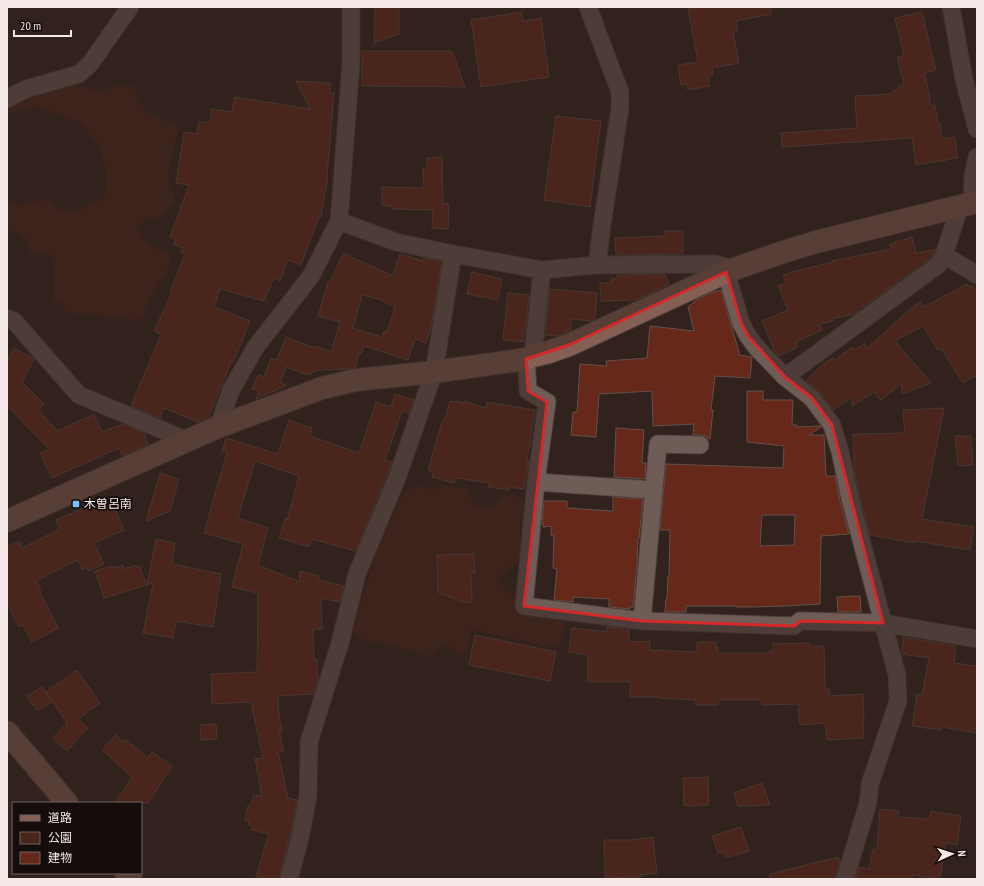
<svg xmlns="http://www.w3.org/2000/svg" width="984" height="886" font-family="'PT Sans Narrow','Noto Sans JP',sans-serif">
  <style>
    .green { fill: #4a251b }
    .building { fill: #662919; stroke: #62504b; fill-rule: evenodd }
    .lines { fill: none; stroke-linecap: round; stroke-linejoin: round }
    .street-casing { stroke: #4e413d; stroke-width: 19 }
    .secondary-casing { stroke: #4e413d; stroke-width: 24 }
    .street { stroke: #6f5c57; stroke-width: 17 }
    .secondary { stroke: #865f54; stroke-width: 22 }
    .marked { fill: none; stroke: #d62828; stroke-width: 3; stroke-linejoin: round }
    .poi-dot { fill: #7cbef9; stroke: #150d0b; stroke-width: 1.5 }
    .labels { text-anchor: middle; stroke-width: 3.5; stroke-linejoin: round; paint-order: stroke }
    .poi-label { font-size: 12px; fill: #f5eae7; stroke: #150d0b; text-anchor: start }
  </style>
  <rect width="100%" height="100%" fill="#32221d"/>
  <g class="green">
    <path d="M72,84L100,91L117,86H134L142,106L150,113L179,127L174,145L168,178L175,201L164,215L144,221L137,227L146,242L171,255L169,269L160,282L149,303L142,319C124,321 106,316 88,314C79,314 76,315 66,312L63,304L54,300L53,290L55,258L43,253H31C25,236 23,236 7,230V203L22,205L47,199L58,210L75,211L104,198L107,177L100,148L81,123L38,107L7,114V92Z"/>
    <polygon points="419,485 431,489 443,485 458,488 467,487 475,506 493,506 502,498 510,493 526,502 525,558 516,564 499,576 500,584 512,595 524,612 565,617 566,624 562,642 555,647 500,636 482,631 472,630 468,647 463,656 444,644 436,651 432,657 397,647 362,640 352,631 377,549 385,531 400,500 405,492"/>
  </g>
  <g class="building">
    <polygon points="375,7 399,7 399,34 374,43"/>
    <polygon points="697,7 771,7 771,14 736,21 738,31 733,32 739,63 712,68 713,75 708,76 710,86 688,90 687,84 681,85 678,65 698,62 688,9"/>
    <polygon points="521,12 523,21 541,18 549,77 481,87 471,20"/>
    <polygon points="922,12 936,70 925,73 931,106 935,105 938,123 940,123 942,139 955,137 958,158 916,165 912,138 782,147 781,133 857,128 855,96 890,94 904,83 897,57 904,56 895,18"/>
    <polygon points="362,51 452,51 465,87 362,86"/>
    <polygon points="296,81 330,83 330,93 334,93 327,176 328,176 321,217 319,217 301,265 288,260 280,281 274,278 264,301 220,289 214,307 250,321 233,363 231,362 208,418 198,422 164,408 160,418 131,406 161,334 154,331 172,293 170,292 185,254 181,253 183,248 174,244 176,240 170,237 189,185 176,183 184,132 197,134 199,122 210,123 212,109 232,112 235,97 310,109"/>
    <polygon points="556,116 601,121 590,207 544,200"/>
    <polygon points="442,157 443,204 449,204 448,229 432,228 433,210 392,209 391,206 382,206 382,187 424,188 423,168 427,168 427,158"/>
    <polygon points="665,231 683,231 683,254 616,255 615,238 665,236"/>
    <polygon points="912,237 916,253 936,249 930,258 863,307 858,309 859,311 854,314 831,319 833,321 820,324 822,330 796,342 798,347 778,356 775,352 762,321 788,310 778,286 786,283 783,276 792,272 833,262 832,261 891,249 890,244"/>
    <path d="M343,253L393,276L400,254L423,261V258L442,262L431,327L426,343L415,339L408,360L364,346L361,354L359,353L355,368L347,369L318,370L308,375L286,367L280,383L287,385L256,399L259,391L252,389L258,375L264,377L271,358L277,360L286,337L314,348L315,346L331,352L340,322L318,316L328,282H330ZM362,295L379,299L395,307L387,332L384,331L382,337L353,328Z"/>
    <polygon points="472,272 502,279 498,300 467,294"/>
    <polygon points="665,274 669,284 636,300 601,301 600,283 611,283 611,279 617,279 617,275"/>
    <polygon points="967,284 969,287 972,285 977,294 977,375 963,383 941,348 938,350 923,326 895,341 931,383 902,394 901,384 881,400 874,392 852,406 852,397 833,410 820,392 807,381 807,380 823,364 833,358 834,361 852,347 855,350 865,343 866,349 913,307 921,301 924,307"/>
    <polygon points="550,289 597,293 595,319 592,321 571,319 571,330 557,336 545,335"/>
    <polygon points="721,290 739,352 739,355 752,357 750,378 715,376 711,410 713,410 710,439 707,438 705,436 701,435 693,435 694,424 653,426 652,391 599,394 596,437 571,435 573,412 577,412 580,364 607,366 606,361 647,358 650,326 694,331 688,307 699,298 713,292"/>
    <polygon points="508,293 529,295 525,334 524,334 523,342 503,340"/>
    <polygon points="14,348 34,359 22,382 44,404 38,410 58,431 94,414 102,432 123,424 144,433 148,444 125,455 122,455 119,448 52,478 40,453 49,449 8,407 7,409 7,361"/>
    <path d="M747,391H763V400H793L792,425H797L796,427L820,426L821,427L809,435H824L826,476H835L840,501L849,534L821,536L820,604L786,606L753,607H737V606H686V612H665L666,599H667L668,576H669L670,530H660L666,464L783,468L784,446L747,442ZM762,515H795L794,545L760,546Z"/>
    <polygon points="395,394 414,400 409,414 402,411 385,460 392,462 356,551 312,539 309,547 279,538 285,519 287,520 299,476 255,461 238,518 268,528 258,565 300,582 299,571 319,576 319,580 344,586 340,602 321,598 322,629 313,629 314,659 317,659 318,681 313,694 278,696 279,717 282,732 279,732 284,751 278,752 288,798 297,800 290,836 279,879 266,879 256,876 269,834 251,830 252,826 248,825 249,821 245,820 248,806 251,806 254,795 262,797 255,759 263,758 251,702 212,704 211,674 257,672 258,593 232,587 243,544 204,533 227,452 222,451 226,438 278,454 289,420 312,428 310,436 359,453 376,402 391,407"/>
    <polygon points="450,401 456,402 456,401 464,403 464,401 486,408 487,402 535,410 527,461 529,461 524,489 509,487 509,490 488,487 489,483 456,478 454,483 432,477 433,472 428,470 443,418 445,419"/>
    <polygon points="944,408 922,519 974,527 970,550 914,541 914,543 870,535 860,496 854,468 853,434 905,433 903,410"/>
    <polygon points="616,428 644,430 642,463 646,463 645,479 614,477"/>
    <polygon points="955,436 971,436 973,465 958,466"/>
    <polygon points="160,473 179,479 170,511 146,521"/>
    <polygon points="103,497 107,506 113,504 124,530 94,543 104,564 88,571 87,567 82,569 78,560 36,581 41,590 39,591 58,628 32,642 23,625 19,627 7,603 7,547 19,541 22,548 60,529 56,520 91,505 90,502"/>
    <polygon points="613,497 643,499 639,538 638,538 637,562 633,607 630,607 630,609 609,607 609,599 573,597 573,602 554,600 557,569 553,568 554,535 551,535 551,526 543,527 544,524 542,524 544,501 567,501 567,508 613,511"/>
    <polygon points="156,539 175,543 172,561 173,561 172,564 221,574 213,627 176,621 173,638 143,633 153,583 147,585"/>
    <polygon points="474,554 475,573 471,573 472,602 463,602 438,592 437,555"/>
    <polygon points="123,565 124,569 133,566 139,566 147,585 104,598 95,571 112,566 113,568"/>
    <polygon points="860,596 861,612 838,612 837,597"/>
    <polygon points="607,627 629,629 629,642 650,641 650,650 697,652 697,642 716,642 716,647 718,647 718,653 771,653 770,650 774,650 773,644 810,643 810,646 824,646 825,689 829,689 830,696 863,694 864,720 863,720 864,738 827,740 825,723 800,725 798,704 762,705 762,700 718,700 718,705 696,705 696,700 658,698 658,697 630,697 630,682 588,682 588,655 569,652 572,628 607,632"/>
    <polygon points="475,635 556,652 550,681 469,665"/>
    <polygon points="903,637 956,646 954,663 977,666 977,733 942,727 941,730 912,726 917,694 922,695 929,658 902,654"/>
    <polygon points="77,670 100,703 78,719 88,728 67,751 53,738 67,723 46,692"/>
    <polygon points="42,687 52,701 37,711 27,696"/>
    <polygon points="216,724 217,739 201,740 200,725"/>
    <polygon points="116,735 123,742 126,739 147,758 152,752 172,766 148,803 115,803 132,777 102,750"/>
    <polygon points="708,777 709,805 684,806 683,778"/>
    <polygon points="762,783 770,805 738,806 734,793"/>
    <polygon points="880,809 899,811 898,817 930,819 931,811 961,816 957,845 946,843 940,879 913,875 912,879 855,879 859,867 869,869 873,849 877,850"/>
    <polygon points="741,827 749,851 726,858 724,852 718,853 712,836"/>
    <polygon points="653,837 657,873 640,875 641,877 605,878 604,840 631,840"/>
    <polygon points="838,857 840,862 835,879 770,879 770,874"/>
  </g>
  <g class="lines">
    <g class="street-casing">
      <g id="street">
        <polyline points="588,7 620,92 620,108 602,225 597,265"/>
        <polyline points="951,7 964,79 977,129"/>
        <polyline points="7,99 26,89 79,74 90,64 130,7"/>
        <polyline points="972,203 973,175 977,157"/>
        <polyline points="339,221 396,242 453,254 542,270 597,265 715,264 736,269"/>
        <polyline points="944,255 977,275"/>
        <polyline points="726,272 741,323 748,336 757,348 785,377 812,398 832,425 840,451 850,498 897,675 898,701 870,784 868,803 845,879"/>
        <polyline points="7,318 14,321 79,395 186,440"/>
        <polyline points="533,356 542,270"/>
        <polyline points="526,359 528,391 547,402 536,482 524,606 642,621 794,626 800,621 883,623 977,639"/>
        <polyline points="785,377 938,265 944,255 960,206"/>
        <polyline points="218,427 231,390 255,348 311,276 339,221 351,63 351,7"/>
        <polyline points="536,482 654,490"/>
        <polyline points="642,621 658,444 700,445"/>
        <polyline points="289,879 300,838 308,796 309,742 340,643 357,574 397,478 434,372 453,254"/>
      </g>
    </g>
    <g class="secondary-casing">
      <g id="secondary">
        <polyline points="7,521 218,427 322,388 356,380 434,372 526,359 533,356 549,352 569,345 726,272 780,253 816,242 977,202"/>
        <polyline points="7,732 67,803"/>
        <polyline points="126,873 131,879"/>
      </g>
    </g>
    <use href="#street" class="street"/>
    <use href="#secondary" class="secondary"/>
  </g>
  <path d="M0 0H984V886H0ZM726,272L741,323L748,336L785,377L812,398L832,425L883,623L800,621L794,626L642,621L524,606L547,402L528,391L526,359L569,345Z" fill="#32221d" fill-opacity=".55" fill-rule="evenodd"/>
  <path class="marked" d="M726,272L741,323L748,336L785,377L812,398L832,425L883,623L800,621L794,626L642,621L524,606L547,402L528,391L526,359L569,345Z"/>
  <rect class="poi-dot" x="72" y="500" width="8" height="8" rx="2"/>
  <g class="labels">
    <g class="poi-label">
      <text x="84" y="508">木曽呂南</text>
    </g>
  </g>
  <rect width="984" height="886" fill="none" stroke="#f5eae7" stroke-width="16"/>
  <rect x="12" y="802" width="130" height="72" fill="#150d0b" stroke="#6f6563"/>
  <rect x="20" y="815" width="20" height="6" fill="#865f54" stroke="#6f6563"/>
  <text x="48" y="822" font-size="12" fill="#f5eae7">道路</text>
  <rect x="20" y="832" width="20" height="12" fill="#4a251b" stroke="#6f6563"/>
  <text x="48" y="842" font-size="12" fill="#f5eae7">公園</text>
  <rect x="20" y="852" width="20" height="12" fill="#662919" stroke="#6f6563"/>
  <text x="48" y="862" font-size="12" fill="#f5eae7">建物</text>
  <g transform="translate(952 854) rotate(87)" stroke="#150d0b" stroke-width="3" paint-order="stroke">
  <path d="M0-3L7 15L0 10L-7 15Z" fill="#f5eae7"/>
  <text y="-6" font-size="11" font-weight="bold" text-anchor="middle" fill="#f5eae7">N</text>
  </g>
  <path d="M14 30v6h57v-6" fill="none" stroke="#f5eae7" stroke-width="2"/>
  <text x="20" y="30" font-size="12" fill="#f5eae7" stroke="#150d0b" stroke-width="3" paint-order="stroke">20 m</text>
</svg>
